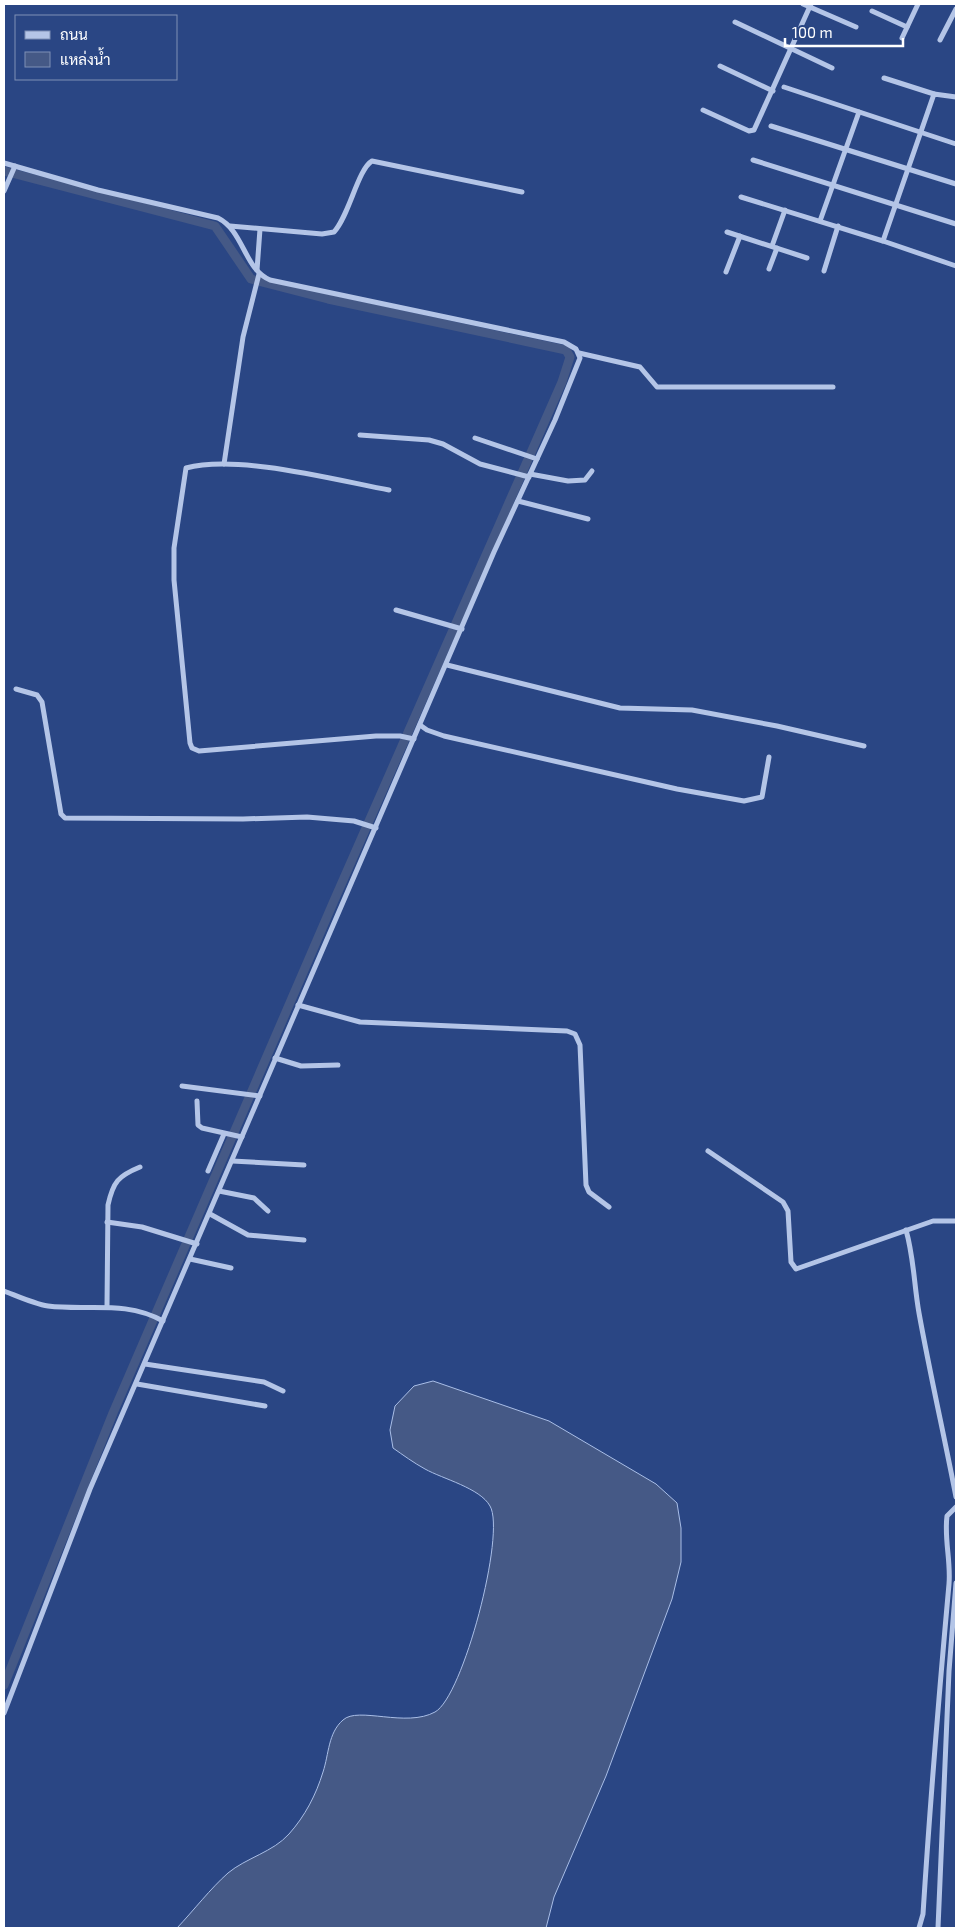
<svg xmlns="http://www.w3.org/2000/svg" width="960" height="1932" font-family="'Exo 2',Sarabun,sans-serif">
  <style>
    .water { fill: #455986; stroke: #a9bee7 }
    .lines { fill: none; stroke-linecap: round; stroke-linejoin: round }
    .canal { stroke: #455986; stroke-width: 9 }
    .minor { stroke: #b4c5e7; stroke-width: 5 }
  </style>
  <rect width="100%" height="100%" fill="#2a4684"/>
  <path class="water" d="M433,1381L549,1421L656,1484L677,1503L681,1528V1562L672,1599L606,1776L554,1897L546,1928H177C194,1910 210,1889 228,1873C246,1858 273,1852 289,1834C305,1816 316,1795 323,1772C329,1754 328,1733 343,1720C358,1706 406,1728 435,1712C463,1697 506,1533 490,1506C480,1488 443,1479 425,1469C414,1463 403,1455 393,1448L390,1430L395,1406L414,1386Z"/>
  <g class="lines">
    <polyline class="canal" points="4,171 215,226 251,279 328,299 566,350 570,357 562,382 333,903 113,1413 4,1685"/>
    <g class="minor">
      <polyline points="803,4 856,27"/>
      <polyline points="872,11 907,27"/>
      <polyline points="735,22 832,68"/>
      <polyline points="902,38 918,4"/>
      <polyline points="940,40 956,9"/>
      <polyline points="720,66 773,91"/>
      <polyline points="884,78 934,94"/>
      <polyline points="784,87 956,144"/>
      <polyline points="703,110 749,131 754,130 811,4"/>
      <polyline points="771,126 956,184"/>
      <polyline points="753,160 956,224"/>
      <path d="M4,163L98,190L218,218C244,231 244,269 270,280L564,342L576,349L580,358L555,420L494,552L90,1489L4,1713"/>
      <polyline points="4,191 15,166"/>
      <polyline points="741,197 883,241 956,266"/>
      <polyline points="820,221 859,112"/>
      <path d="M230,226L322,234L334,232C349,216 358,169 372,161L522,192"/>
      <polyline points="727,232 807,258"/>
      <polyline points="883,241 934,94 956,97"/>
      <polyline points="772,246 785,210"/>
      <polyline points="769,269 777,248"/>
      <polyline points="257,270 260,229"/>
      <polyline points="824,271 838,226"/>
      <polyline points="726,272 740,236"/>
      <polyline points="579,353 640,367 657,387 833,387"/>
      <polyline points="360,435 429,440 443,444 480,464 529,477"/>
      <polyline points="475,438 537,459"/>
      <polyline points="224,464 243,337 259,274"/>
      <polyline points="530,474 568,481 585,480 592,471"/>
      <path d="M389,490C336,480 237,454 186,468L174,548V580L190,743L192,748L199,751L376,736H400L414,739"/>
      <polyline points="518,501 588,519"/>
      <polyline points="396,610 462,629"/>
      <polyline points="447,665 620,708 692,710 777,726 864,746"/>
      <polyline points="16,689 37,695 42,702 61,814 65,818 243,819 307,817 354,821 376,828"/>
      <polyline points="420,725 427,730 444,736 677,789 744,801 762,797 769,757"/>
      <polyline points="298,1005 360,1022 567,1031 575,1034 580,1045 586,1185 589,1192 609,1207"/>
      <polyline points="275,1058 301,1066 338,1065"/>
      <polyline points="182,1086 260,1096"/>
      <polyline points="197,1101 198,1125 202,1128 242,1137"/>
      <polyline points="708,1151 783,1202 788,1211 791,1262 796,1269 933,1221 956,1221"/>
      <polyline points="232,1161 304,1165"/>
      <polyline points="208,1171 224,1134"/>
      <polyline points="219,1191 254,1198 268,1211"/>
      <polyline points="210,1214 248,1235 304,1240"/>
      <polyline points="107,1222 142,1227 197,1244"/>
      <path d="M906,1230C914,1258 914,1285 919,1313C930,1374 944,1435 956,1497"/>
      <polyline points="190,1259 231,1268"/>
      <path d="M4,1291C17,1296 34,1304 48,1306C88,1311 125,1300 163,1321"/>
      <path d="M107,1306L108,1205C113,1182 118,1176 140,1167"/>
      <polyline points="145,1364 264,1382 283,1391"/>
      <polyline points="137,1384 265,1406"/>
      <path d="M919,1928L923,1914C930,1804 939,1694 949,1584C951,1561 944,1539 947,1516L956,1507"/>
      <polyline points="938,1928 949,1671 956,1583"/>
    </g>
  </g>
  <rect width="960" height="1932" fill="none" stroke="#ffffff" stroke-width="10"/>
  <rect x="15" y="15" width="162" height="65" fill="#2a4684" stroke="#7f90b5"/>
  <rect x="25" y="31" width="25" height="8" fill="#b4c5e7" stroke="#7f90b5"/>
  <text x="60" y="40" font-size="15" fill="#ffffff">ถนน</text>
  <rect x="25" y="52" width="25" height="15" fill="#455986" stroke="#7f90b5"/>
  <text x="60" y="65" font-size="15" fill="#ffffff">แหล่งน้ำ</text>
  <path d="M785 38v8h118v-8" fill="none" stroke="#ffffff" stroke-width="2.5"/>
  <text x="792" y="38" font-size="15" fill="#ffffff" stroke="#2a4684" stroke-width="4" paint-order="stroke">100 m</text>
</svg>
